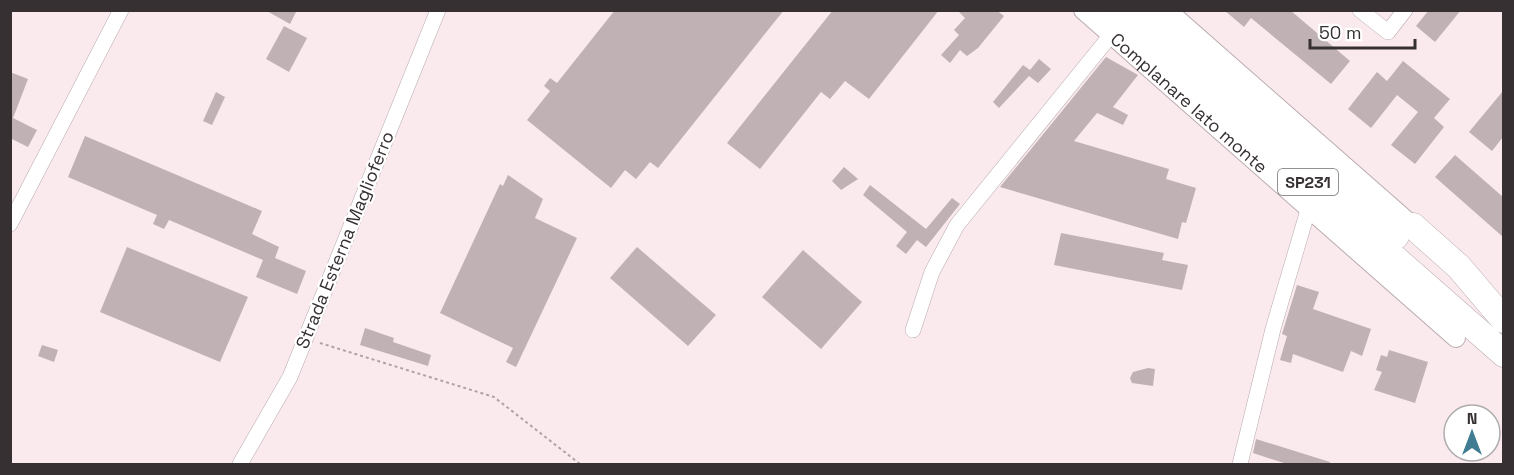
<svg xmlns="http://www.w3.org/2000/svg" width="1514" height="475" font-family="'Space Grotesk',sans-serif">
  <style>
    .building { fill: #c0b1b4 }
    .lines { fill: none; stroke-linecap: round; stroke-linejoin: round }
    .minor-casing { stroke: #b9aaae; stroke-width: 16 }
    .tertiary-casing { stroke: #b9aaae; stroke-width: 20 }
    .trunk-casing { stroke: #b9aaae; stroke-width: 27 }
    .path { stroke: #aea2a5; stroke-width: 2; stroke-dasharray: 3 3; stroke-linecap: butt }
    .minor { stroke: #fff; stroke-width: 15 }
    .tertiary { stroke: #fff; stroke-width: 18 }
    .trunk { stroke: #fff; stroke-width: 26 }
    .labels { text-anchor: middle; stroke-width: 4.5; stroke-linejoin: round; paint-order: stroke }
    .shield { fill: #fff; stroke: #726e70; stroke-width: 1.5 }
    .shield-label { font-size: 16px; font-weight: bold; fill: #363032 }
    .street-label { font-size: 18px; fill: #363032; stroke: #fff }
  </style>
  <rect width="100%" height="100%" fill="#faeaed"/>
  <g class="building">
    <polygon points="265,10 297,10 290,24"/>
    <polygon points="615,10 784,10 658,168 650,162 636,179 625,170 611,188 527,120 550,91 544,86 550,78 557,83"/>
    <polygon points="833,10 939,10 869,99 845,81 830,99 821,92 760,169 727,143"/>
    <polygon points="957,10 996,10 1004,16 978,48 967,56 960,50 950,63 941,55 959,35 954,30 965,18"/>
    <polygon points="1224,10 1290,10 1350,61 1331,84 1251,18 1244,27"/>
    <polygon points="1429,10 1461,10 1435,42 1416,26"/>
    <polygon points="284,26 307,38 289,72 266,59"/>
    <polygon points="1106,57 1138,75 1113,107 1128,115 1123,125 1097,113 1074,141 1169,169 1166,179 1196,188 1186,223 1182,222 1178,239 1000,187"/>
    <polygon points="1039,59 1051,69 1038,83 1029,76 999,108 993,102 1023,65 1030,70"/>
    <polygon points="1403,61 1450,99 1434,118 1444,127 1415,164 1391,145 1418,112 1397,95 1371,128 1348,109 1377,72 1387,81"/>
    <polygon points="10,72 28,79 13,118 37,130 28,147 10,138"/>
    <polygon points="1503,91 1503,137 1492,151 1469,132"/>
    <polygon points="216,92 225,97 212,125 203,121"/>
    <polygon points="85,136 262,211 252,234 279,247 275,258 306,271 297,294 256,277 263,260 169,220 164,229 153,224 157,215 68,177"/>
    <polygon points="1455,155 1503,197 1503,237 1435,177"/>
    <polygon points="844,167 858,179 841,190 832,181"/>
    <polygon points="508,175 543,199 535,218 577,238 516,367 506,362 513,348 440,313 500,184 503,186"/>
    <polygon points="870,185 926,229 952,198 960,204 926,247 917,240 906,254 896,246 907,232 863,195"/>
    <polygon points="1061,233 1164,253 1162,260 1188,265 1182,290 1054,265"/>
    <polygon points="127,247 248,297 220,362 100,312"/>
    <polygon points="637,247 716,315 688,346 610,278"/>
    <polygon points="803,250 862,302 821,349 762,297"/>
    <polygon points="1297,285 1319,292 1313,309 1371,329 1362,356 1351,351 1343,372 1293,354 1291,363 1280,360 1287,336 1282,334"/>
    <polygon points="365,328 394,338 393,342 431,355 428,366 360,345"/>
    <polygon points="42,345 58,350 54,362 38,356"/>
    <polygon points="1389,350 1428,362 1415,403 1374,390 1382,372 1376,370 1381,355 1387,357"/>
    <polygon points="1148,368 1155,369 1153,386 1132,383 1130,378 1133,372"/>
    <polygon points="1256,439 1330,462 1330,465 1290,465 1253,453"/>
  </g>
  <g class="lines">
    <g class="minor-casing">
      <g id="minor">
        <polyline points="1360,10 1388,32 1405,10"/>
        <polyline points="10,224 121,10"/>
        <polyline points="913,330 932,272 957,225 1111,35"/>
        <polyline points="240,464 290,377 438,10"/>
        <polyline points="1240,464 1273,329 1308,210"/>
      </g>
    </g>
    <g class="tertiary-casing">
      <g id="tertiary">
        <path id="s1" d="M1083,10L1456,338"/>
        <polyline points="1167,10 1413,226"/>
      </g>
    </g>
    <g class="trunk-casing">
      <g id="trunk">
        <polyline points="1112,10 1504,354"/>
        <polyline points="1143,10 1396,236"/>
        <polyline points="1413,226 1459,267 1504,320"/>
      </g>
    </g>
    <polyline class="path" points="320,343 494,397 580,464"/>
    <use href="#minor" class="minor"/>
    <use href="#tertiary" class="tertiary"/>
    <use href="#trunk" class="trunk"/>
  </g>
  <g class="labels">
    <rect class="shield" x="1278" y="169" width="60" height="26" rx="4.5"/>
    <g class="shield-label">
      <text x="1308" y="188">SP231</text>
    </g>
    <g class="street-label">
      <text dy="6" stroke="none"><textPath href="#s1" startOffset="141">Complanare lato monte</textPath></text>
      <text transform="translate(345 240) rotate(-68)" y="6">Strada Esterna Maglioferro</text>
    </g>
  </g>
  <rect width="1514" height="475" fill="none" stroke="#363032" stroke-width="24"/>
  <g transform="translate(1472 433)"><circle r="28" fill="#ffffff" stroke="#afacad" stroke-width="1.5"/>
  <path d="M0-4.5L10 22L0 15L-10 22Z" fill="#407d93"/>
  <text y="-9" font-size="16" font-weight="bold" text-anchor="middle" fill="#363032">N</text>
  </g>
  <path d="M1310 39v9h105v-9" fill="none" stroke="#363032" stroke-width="3"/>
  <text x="1319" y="39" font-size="18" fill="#363032" stroke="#ffffff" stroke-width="4.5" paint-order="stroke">50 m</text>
</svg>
